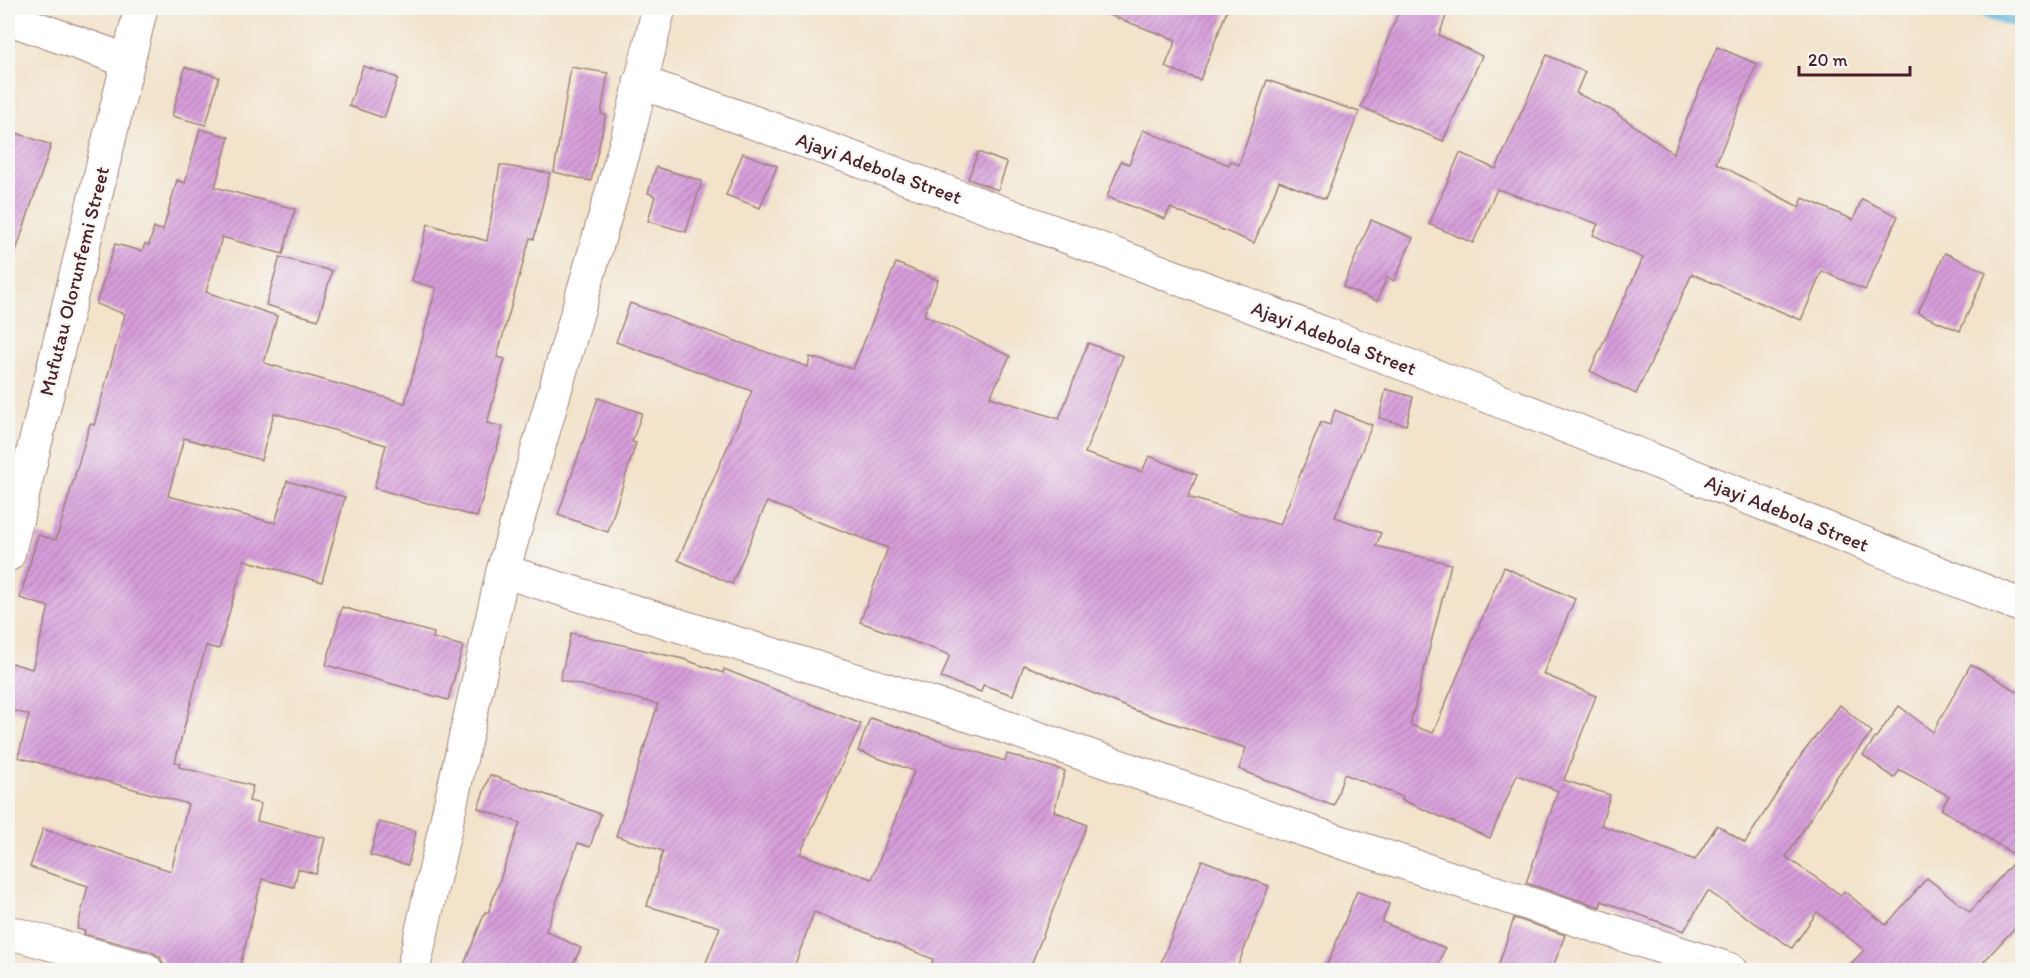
<svg xmlns="http://www.w3.org/2000/svg" width="2030" height="978" font-family="Itim,sans-serif">
  <style>
    .lines { fill: none; stroke-linecap: round; stroke-linejoin: round }
    .stream { stroke: #60b6dc; stroke-width: 10 }
    .building { fill: url(#building-hatch) }
    .minor-casing { stroke: #9e817a; stroke-width: 35 }
    .minor { stroke: #fff; stroke-width: 33 }
    .labels { text-anchor: middle; stroke-width: 4.5; stroke-linejoin: round; paint-order: stroke }
    .street-label { font-size: 20px; fill: #4a1f2b; stroke: #f6f6f2 }
  </style>
  <defs>
    <pattern id="building-hatch" width="6" height="6" patternUnits="userSpaceOnUse" patternTransform="scale(1.5)"><rect width="6" height="6" fill="#d79edb"/><path d="M-1 1l2-2M0 6l6-6M5 7l2-2" fill="none" stroke="#b080b2"/></pattern>
  </defs>
  <rect width="100%" height="100%" fill="#f6f6f2"/>
  <filter id="ink" filterUnits="userSpaceOnUse"><feTurbulence type="fractalNoise" baseFrequency=".0167" numOctaves="2"/><feDisplacementMap in="SourceGraphic" scale="12" xChannelSelector="R" yChannelSelector="G"/><feConvolveMatrix kernelMatrix="1 2 1 2 8 2 1 2 1" color-interpolation-filters="sRGB"/></filter>
  <filter id="wash" filterUnits="userSpaceOnUse"><feTurbulence type="fractalNoise" baseFrequency=".008" numOctaves="4" result="noise"/><feDisplacementMap in="SourceGraphic" scale="24" xChannelSelector="R" yChannelSelector="G"/><feGaussianBlur stdDeviation="1.35" result="paint"/><feColorMatrix in="noise" values="0 0 0 0 0 0 0 0 0 0 0 0 0 0 0 0 0 1.4 0 .05"/><feComposite in="paint" operator="in"/></filter>
  <g filter="url(#wash)">
    <rect width="100%" height="100%" fill="#f2e3ca"/>
    <g class="lines">
      <polyline class="stream" points="1970,8 2022,25"/>
    </g>
    <g id="blocks">
      <g class="building">
        <polygon points="1099,8 1228,8 1200,80 1165,67 1176,40 1098,11"/>
        <polygon points="1400,8 1449,8 1439,35 1482,56 1443,141 1361,107"/>
        <polygon points="1717,47 1757,64 1716,163 1799,207 1803,198 1853,220 1862,199 1898,216 1865,290 1822,271 1801,320 1692,274 1636,394 1590,371 1643,258 1593,235 1598,224 1497,189 1473,243 1429,224 1460,153 1496,169 1547,55 1585,72 1576,93 1613,111 1673,153"/>
        <polygon points="363,66 398,78 384,118 349,106"/>
        <polygon points="185,67 219,77 206,125 172,116"/>
        <polygon points="571,67 608,73 601,114 606,115 591,181 554,172"/>
        <polygon points="1267,80 1359,112 1325,199 1279,181 1254,243 1170,208 1165,219 1107,197 1121,161 1129,164 1143,130 1229,165 1230,161 1239,165"/>
        <polygon points="200,129 229,137 215,187 295,209 283,254 222,237 206,292 277,316 264,363 405,403 436,288 412,281 428,224 487,241 500,165 550,173 534,239 530,238 497,357 505,359 487,423 503,427 477,517 374,488 386,445 274,413 261,460 184,438 168,496 275,523 287,481 345,497 322,582 244,560 219,649 206,646 175,762 180,763 179,767 253,786 249,801 261,804 257,821 325,838 316,874 298,869 294,887 262,879 239,970 185,970 164,965 160,957 152,952 84,934 85,931 77,929 88,886 30,867 43,829 171,871 188,804 18,757 29,715 8,709 8,662 32,669 49,607 20,598 38,535 56,540 90,424 94,425 125,314 96,304 115,244 142,251 145,244 149,245 154,228 163,230 177,180 185,183"/>
        <polygon points="8,130 51,145 13,260 8,259"/>
        <polygon points="978,152 1007,163 998,190 968,179"/>
        <polygon points="743,153 777,166 760,208 726,195"/>
        <polygon points="656,167 702,181 686,232 648,221 655,196 648,193"/>
        <polygon points="1371,220 1413,238 1394,281 1387,277 1377,301 1343,287"/>
        <polygon points="1945,253 1986,272 1960,331 1918,313"/>
        <polygon points="280,257 332,271 318,320 266,305"/>
        <polygon points="896,263 938,280 924,315 1010,356 990,397 1059,419 1088,343 1123,356 1085,453 1142,472 1149,456 1197,475 1188,497 1280,525 1321,422 1330,425 1335,410 1372,425 1335,517 1381,533 1376,546 1451,564 1410,725 1433,733 1504,567 1575,599 1543,674 1596,696 1564,780 1610,795 1601,825 1695,860 1717,825 1745,843 1802,754 1840,705 1872,732 1838,775 1786,857 1841,895 1844,891 1886,925 1927,878 1970,912 2018,857 1941,809 1949,796 1900,770 1894,778 1863,755 1899,706 1933,732 1971,664 1997,679 2022,695 2022,920 1976,970 1845,970 1864,950 1817,912 1792,948 1708,891 1684,931 1602,901 1600,907 1526,883 1558,791 1517,775 1490,838 1402,800 1403,797 1344,774 1334,806 1306,796 1239,769 1246,748 1134,710 1024,665 1013,695 983,685 981,692 941,678 950,655 860,622 888,548 767,502 732,584 678,560 752,391 616,342 630,303 808,367 810,357 853,369"/>
        <polygon points="1386,389 1413,397 1406,425 1379,418"/>
        <polygon points="598,398 642,413 632,442 636,443 608,532 558,515"/>
        <polygon points="342,607 434,633 433,638 463,646 448,700 326,665"/>
        <polygon points="571,633 683,659 723,673 724,669 861,724 800,854 872,879 914,771 858,751 870,718 1005,761 1007,754 1065,771 1054,811 1087,825 1029,970 930,970 933,959 814,912 793,970 703,970 720,927 647,906 663,851 616,836 658,704 560,680"/>
        <polygon points="490,775 601,814 590,847 578,843 546,931 581,948 570,970 462,970 485,912 488,913 520,823 478,808"/>
        <polygon points="379,822 416,831 408,865 370,855"/>
        <polygon points="1202,860 1269,886 1236,970 1158,970"/>
        <polygon points="1357,891 1389,904 1382,922 1445,948 1436,970 1325,970"/>
        <polygon points="1514,918 1565,935 1552,970 1497,970"/>
      </g>
    </g>
  </g>
  <g filter="url(#ink)">
    <use href="#blocks" fill-opacity="0" stroke="#9e817a" stroke-width="1.5"/>
    <g class="lines">
      <g class="minor-casing">
        <g id="minor">
          <polyline points="8,18 128,61"/>
          <path d="M640,82C1105,246 1565,424 2022,606"/>
          <polyline points="8,555 141,8"/>
          <polyline points="503,571 994,723 1292,826 1731,970"/>
          <polyline points="8,932 146,970"/>
          <polyline points="413,970 503,571 627,140 659,8"/>
        </g>
      </g>
      <use href="#minor" class="minor"/>
    </g>
  </g>
  <g class="labels">
    <g class="street-label">
      <text transform="translate(879 168) rotate(20)" y="7">Ajayi Adebola Street</text>
      <text transform="translate(74 281) rotate(-76)" y="7">Mufutau Olorunfemi Street</text>
      <text transform="translate(1334 338) rotate(21)" y="7">Ajayi Adebola Street</text>
      <text transform="translate(1787 513) rotate(22)" y="7">Ajayi Adebola Street</text>
    </g>
  </g>
  <rect width="2030" height="978" fill="none" stroke="#f6f6f2" stroke-width="30"/>
  <path d="M1799 66v9h111v-9" fill="none" stroke="#4a1f2b" stroke-width="3"/>
  <text x="1808" y="66" font-size="18" fill="#4a1f2b" stroke="#f6f6f2" stroke-width="4.5" paint-order="stroke">20 m</text>
</svg>
